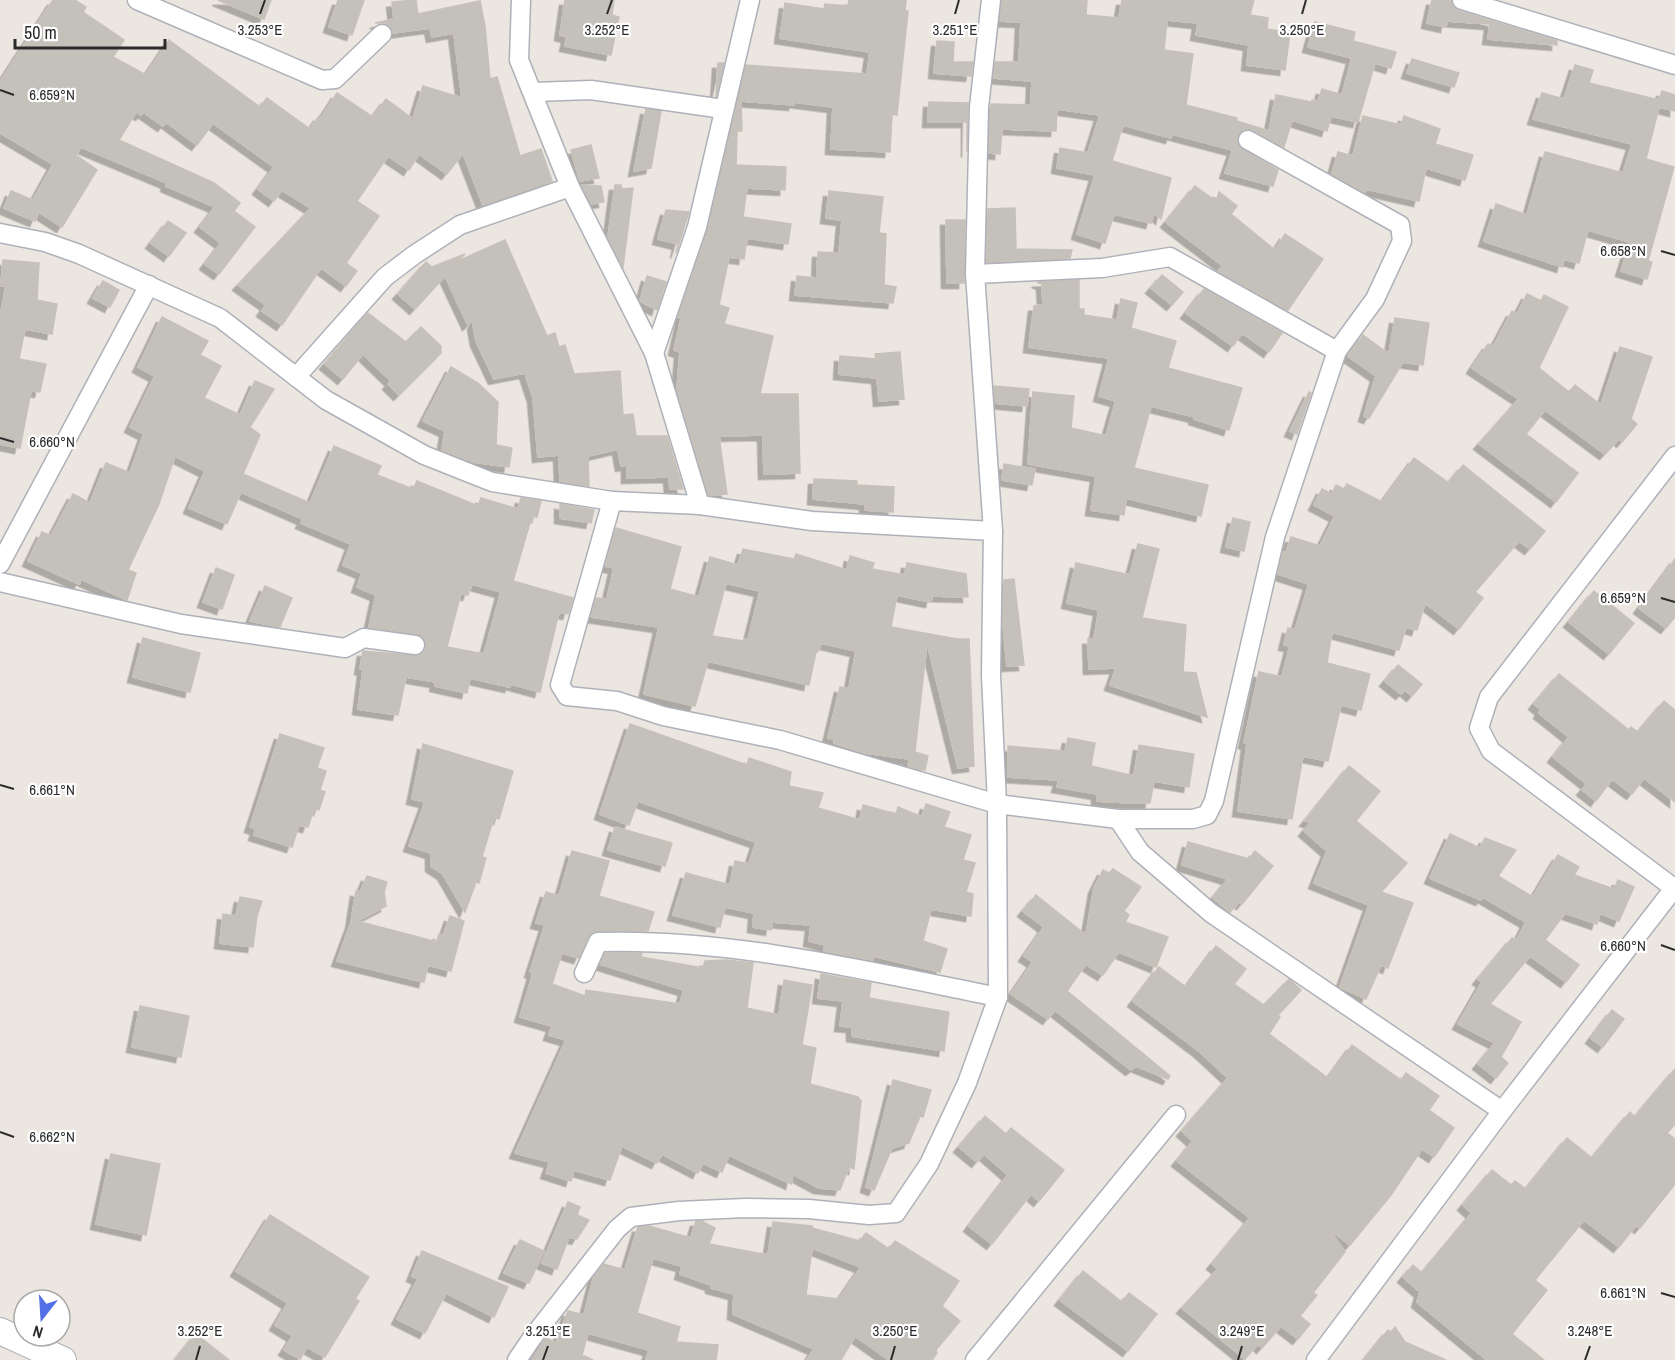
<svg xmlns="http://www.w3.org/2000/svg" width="1675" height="1360" font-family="'Archivo Narrow',sans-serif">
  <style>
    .building { fill: #c4c0ba; stroke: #c7c1b9; stroke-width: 1.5; fill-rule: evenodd; filter: url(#shadow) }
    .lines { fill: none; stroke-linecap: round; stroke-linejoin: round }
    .street-casing { stroke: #afb1ba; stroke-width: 21 }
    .secondary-casing { stroke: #afb1ba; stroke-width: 28 }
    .street { stroke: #fff; stroke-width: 18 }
    .secondary { stroke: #fff; stroke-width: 26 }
    .ticks { fill: none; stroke: #2b2b2b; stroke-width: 2 }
    .ticks-label { font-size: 15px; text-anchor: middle; fill: #2b2b2b; stroke: #fff; stroke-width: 4.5; stroke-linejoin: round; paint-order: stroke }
  </style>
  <defs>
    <filter id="shadow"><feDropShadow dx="-5.5" dy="5.5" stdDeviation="0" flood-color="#0004"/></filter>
  </defs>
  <rect width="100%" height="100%" fill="#ebe6df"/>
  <g class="building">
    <polygon points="53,0 75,0 86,7 83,12 124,40 113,57 146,75 169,40 260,107 267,98 310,129 319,116 321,118 337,93 373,117 386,99 413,119 423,86 462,98 454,33 432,37 430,28 393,33 386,23 375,23 394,19 392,2 416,0 418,14 480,1 485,26 490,79 497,77 520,156 541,149 552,181 483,205 463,153 447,174 419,154 409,170 388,156 357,201 379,216 346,263 357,271 346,286 321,268 282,325 262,311 266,305 238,285 311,208 282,190 274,201 258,189 274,167 213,123 197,145 166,122 163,126 143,112 141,115 136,112 119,140 214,183 240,203 234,211 255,227 219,274 205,264 221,243 200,227 215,207 166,186 167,183 81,147 76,155 97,170 62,227 39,212 35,221 4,208 11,191 33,200 53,164 0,133 0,82"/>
    <polygon points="218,0 271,0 264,19"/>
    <polygon points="338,0 364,0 352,35 329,27"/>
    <polygon points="565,0 614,0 612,15 619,17 611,55 565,46 567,37 560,35"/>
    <polygon points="849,0 906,0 905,11 908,11 904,49 897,115 892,114 890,152 831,149 833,107 794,102 794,105 741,101 742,131 737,131 736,165 786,167 785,190 747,188 743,217 791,224 788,244 747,238 744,259 729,257 719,305 729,308 724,324 773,336 760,394 798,394 800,473 764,474 763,435 719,436 727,494 709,495 677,390 680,352 674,350 681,319 678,317 708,230 746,65 867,74 870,52 780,38 785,3 824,9 825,4 848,6"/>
    <polygon points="1002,0 1087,0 1086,15 1119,18 1122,0 1254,0 1250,15 1268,18 1267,29 1290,33 1285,70 1247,65 1249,45 1196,35 1198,23 1167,20 1164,50 1193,54 1186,105 1237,118 1237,121 1269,131 1276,95 1311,102 1312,100 1318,101 1322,89 1342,95 1352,58 1308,47 1315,22 1355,32 1353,41 1396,52 1391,68 1375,63 1358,122 1331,116 1327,131 1292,120 1284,147 1253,130 1247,129 1239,134 1237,141 1242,149 1278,170 1273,186 1225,173 1233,150 1172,134 1171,138 1123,125 1112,161 1171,178 1161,219 1154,213 1151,223 1114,214 1105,243 1077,234 1095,175 1057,168 1060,148 1088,153 1100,115 1057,109 1056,131 1002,129 1000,154 989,153 991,104 1031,105 1032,81 994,78 995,62 1019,62 1021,22 1000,21"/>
    <polygon points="1432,0 1451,0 1453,7 1459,11 1557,41 1557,45 1488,39 1490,24 1447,21 1446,27 1427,23"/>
    <polygon points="937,41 954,42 953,62 973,62 971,76 934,73"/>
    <polygon points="1412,59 1459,73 1454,87 1407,73"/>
    <polygon points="718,63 724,63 716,97"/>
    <polygon points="1575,65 1593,70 1589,83 1659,100 1662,91 1675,95 1675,111 1659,107 1646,159 1674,167 1648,261 1652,262 1647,279 1621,271 1630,242 1588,230 1579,263 1564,259 1562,267 1484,241 1496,204 1527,215 1545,152 1623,173 1632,144 1533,119 1542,93 1564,99"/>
    <polygon points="929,102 968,103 967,152 967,122 928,122"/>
    <polygon points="646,109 661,111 651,168 634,171"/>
    <polygon points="1363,116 1401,125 1404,116 1440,129 1435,144 1473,155 1465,180 1426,168 1419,201 1366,189 1365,193 1332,174 1338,152 1353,156"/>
    <polygon points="591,145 599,178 580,181 571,150"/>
    <polygon points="581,185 601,186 604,202 591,204"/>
    <polygon points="615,185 621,185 622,189 633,188 623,267 608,238"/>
    <polygon points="1195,186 1216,201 1219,192 1237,206 1231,214 1275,250 1285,234 1323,259 1288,310 1218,271 1223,266 1166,222"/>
    <polygon points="829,191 883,197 879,233 886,234 884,285 896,287 893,303 795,295 797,276 817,278 818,252 839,253 842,220 826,218"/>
    <polygon points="1015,208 1016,249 1072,250 1070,258 987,262 988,209"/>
    <polygon points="666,210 689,212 676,253 678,244 658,239"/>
    <polygon points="946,220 965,220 964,283 947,283"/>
    <polygon points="168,221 186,233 169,256 151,243"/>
    <polygon points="505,240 547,336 555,333 559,347 565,345 574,374 620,371 623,415 633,414 636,436 667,436 683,489 670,489 669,477 627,478 627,465 621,466 618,449 588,456 589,486 560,481 559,455 538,457 533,397 525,373 494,379 476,341 473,324 477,316 468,325 445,276 415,309 398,294 426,262 432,267 465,254 458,261"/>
    <polygon points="3,260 39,263 37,300 57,304 52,334 25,329 19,359 46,364 40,392 31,391 20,448 0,444 0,318 6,286 1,286"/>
    <polygon points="1162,275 1183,292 1172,305 1151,288"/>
    <polygon points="647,276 666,282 657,310 640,301"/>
    <polygon points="1079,280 1079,309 1084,309 1084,315 1117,320 1121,299 1137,303 1131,328 1176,341 1168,368 1242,388 1229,430 1194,419 1195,417 1151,406 1134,468 1208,485 1201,516 1126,498 1124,515 1091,510 1096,476 1028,464 1033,392 1074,396 1071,428 1106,436 1116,401 1099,396 1109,358 1029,347 1034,306 1043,305 1042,284 1037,282"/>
    <polygon points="103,281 119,290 110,307 93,298"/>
    <polygon points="1204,289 1282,333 1269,352 1242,333 1233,346 1186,313"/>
    <polygon points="1527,294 1541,301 1544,295 1568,307 1539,368 1569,392 1575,385 1601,405 1620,347 1652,357 1631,419 1637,424 1622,442 1619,439 1605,454 1545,410 1526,434 1578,473 1556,502 1479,444 1519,399 1472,368 1488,344 1493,347 1512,311 1517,314"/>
    <polygon points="368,313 406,342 421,327 441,346 441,353 399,395 388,384 391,381 363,354 343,379 325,364"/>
    <path d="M162,317L208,341L200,355L221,366L204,398L240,415L255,381L274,389L250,427L260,435L243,474L310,503L334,446L381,466L377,475L413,489L417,481L478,506L481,498L518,509L521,498L541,501L537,517L532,516L513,581L573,598L568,614L559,612L540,692L511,684L510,687L470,678L467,693L435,686L436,682L406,677L398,715L358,709L363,670L360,669L363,651L419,656L424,651L425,640L417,634L369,627L376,595L357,587L362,573L343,565L351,544L301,523L303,519L241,492L227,524L189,508L205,471L175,456L159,504L128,570L136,573L127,600L81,579L79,584L28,561L42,532L51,536L73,494L90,503L106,463L130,473L144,434L130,427L155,376L138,367ZM472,584L501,592L484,654L447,647L461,593L468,595Z"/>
    <polygon points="1395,318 1429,323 1423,365 1403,362 1369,418 1364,416 1376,376 1348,356 1363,335 1389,354"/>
    <polygon points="900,352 904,399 879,401 877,378 839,374 840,356 876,359 875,354"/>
    <polygon points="451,367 478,383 498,402 496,445 512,448 509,467 473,462 442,450 445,431 423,421"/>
    <polygon points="994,386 1029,389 1027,406 995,403"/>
    <polygon points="1309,392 1311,393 1297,434 1290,431"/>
    <polygon points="1414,458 1449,483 1463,465 1545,531 1530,549 1519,541 1475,592 1483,598 1459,629 1425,603 1417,630 1406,627 1399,650 1332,632 1327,663 1370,674 1361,710 1341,705 1328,761 1303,756 1292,819 1238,811 1247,744 1244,743 1259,672 1282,677 1290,646 1284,645 1288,628 1295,630 1309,584 1278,574 1283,552 1286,553 1291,537 1320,546 1335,516 1314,505 1322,489 1332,494 1336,485 1344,489 1347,484 1382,502"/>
    <polygon points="1004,464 1035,469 1032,485 1002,480"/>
    <polygon points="814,479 857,481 857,485 894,487 893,512 865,510 865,504 813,499"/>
    <polygon points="560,504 594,510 591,523 560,518"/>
    <polygon points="1233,518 1250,522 1244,551 1226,547"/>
    <path d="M616,528L681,547L670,589L699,597L710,557L738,565L743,549L794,559L796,554L847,570L850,556L874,563L872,569L905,575L907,563L966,574L968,597L932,596L931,602L897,595L891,627L957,639H969L974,766L958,768L927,642L915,752L928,756L925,770L908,766L910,759L865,753L834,743L835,740L828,738L840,687L849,689L856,651L821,643L818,652H816L809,685L708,661L695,706L644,694L659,627L591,617L596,598L607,599L614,568L605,566ZM726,583L760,591L748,640L744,639L743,641L712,636Z"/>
    <polygon points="1138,544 1159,549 1142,618 1186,625 1183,672 1196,673 1207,717 1110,685 1116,668 1089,669 1088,639 1094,639 1099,610 1067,603 1076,563 1130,575"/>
    <polygon points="1675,559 1675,617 1666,628 1639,608"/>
    <polygon points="216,568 234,575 222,609 203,602"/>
    <polygon points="1014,579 1024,665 1007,666 1003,623 1004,580"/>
    <polygon points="265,586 292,598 280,627 250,621"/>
    <polygon points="1594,591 1634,623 1609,654 1569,622"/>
    <polygon points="143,638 200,653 190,692 133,677"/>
    <polygon points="1398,665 1422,684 1412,696 1405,690 1401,694 1385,681"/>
    <polygon points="1559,674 1629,730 1631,727 1638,732 1664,701 1675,710 1675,802 1644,778 1632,794 1612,779 1596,801 1582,790 1587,784 1553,757 1569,737 1539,713 1541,710 1534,704"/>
    <polygon points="630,724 747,765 749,758 791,772 789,786 823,793 818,808 860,820 863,805 896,814 898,807 922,817 926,804 950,812 944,827 971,835 963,860 975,863 966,892 973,894 971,916 931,909 923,941 947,949 940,972 873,956 873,960 824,951 825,945 809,941 811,925 772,922 771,930 753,927 754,913 725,907 720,927 673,915 686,873 730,885 735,861 749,864 756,842 638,801 629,825 600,814"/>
    <polygon points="280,734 324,748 317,768 326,771 320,790 325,792 319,810 314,809 308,827 299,825 292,847 254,835 256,829 250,827"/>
    <polygon points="1068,738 1095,743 1091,766 1134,776 1139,745 1194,754 1189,787 1154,781 1150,803 1132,803 1097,801 1097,794 1057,787 1059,780 1008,777 1008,746 1065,751"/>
    <polygon points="423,744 513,771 499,819 494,817 482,857 486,858 479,883 476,882 465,912 443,874 431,866 431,853 409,846 425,802 412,799"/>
    <polygon points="1349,766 1380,791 1356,821 1407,863 1381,892 1413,903 1388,968 1381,965 1366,999 1340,987 1369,905 1314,883 1327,851 1304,831 1311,822 1305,821"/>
    <polygon points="615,827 672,843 665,866 608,850"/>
    <polygon points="1450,834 1480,848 1485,838 1516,850 1498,876 1533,897 1558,855 1579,867 1574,875 1614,889 1618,880 1634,887 1619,921 1600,913 1597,924 1565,913 1545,940 1579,965 1566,982 1530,956 1490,1004 1521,1022 1501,1057 1508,1063 1496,1078 1478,1064 1495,1043 1458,1024 1482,982 1478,979 1512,938 1517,940 1526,922 1483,897 1481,900 1430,878"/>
    <polygon points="1188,842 1249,859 1255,851 1273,866 1242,904 1239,902 1230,912 1213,898 1228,879 1182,865"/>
    <polygon points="572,851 609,861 599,896 654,912 648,931 597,931 588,937 579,958 562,953 552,984 585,996 586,990 680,1004 684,990 600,964 605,953 642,953 641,957 703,968 705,961 726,960 753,963 747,1008 779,1015 784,980 812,985 802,1045 816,1048 810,1084 858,1097 861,1101 854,1169 849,1167 840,1190 819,1188 793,1174 791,1184 729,1155 722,1172 703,1163 698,1173 662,1154 657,1163 622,1146 610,1180 574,1170 571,1181 546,1173 550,1162 515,1153 566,1040 549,1035 552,1026 520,1017 533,973 530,972 545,925 536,923 546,892 559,896"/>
    <polygon points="1113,869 1141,887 1124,911 1129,915 1125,922 1168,937 1156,967 1119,952 1103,975 1086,964 1067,991 1170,1076 1168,1079 1136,1066 1131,1070 1055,1010 1048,1019 1011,994 1033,962 1024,956 1044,927 1023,911 1036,895 1086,935 1094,888 1103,870 1109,873"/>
    <polygon points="367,876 387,882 384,892 386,906 357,921 437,942 439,934 443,936 450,916 464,921 451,971 428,965 424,982 337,961 351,923 356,891 360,892"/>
    <polygon points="240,897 262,901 257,916 253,947 220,943 223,914 236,916"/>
    <polygon points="1216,946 1246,969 1234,984 1264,1005 1289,979 1301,990 1278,1015 1280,1017 1269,1034 1328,1078 1352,1045 1401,1080 1406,1073 1439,1096 1429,1110 1454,1128 1434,1157 1422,1149 1391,1195 1350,1245 1328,1228 1345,1252 1313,1293 1317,1295 1300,1316 1310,1324 1298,1339 1281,1326 1262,1348 1258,1344 1245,1359 1182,1308 1218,1269 1212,1264 1250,1218 1177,1161 1193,1141 1182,1131 1228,1078 1200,1052 1133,1001 1159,967 1186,987"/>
    <polygon points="821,974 871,983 869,998 949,1012 944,1051 852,1036 852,1027 840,1026 843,1001 818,998"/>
    <polygon points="140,1006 189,1016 181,1057 132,1047"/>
    <polygon points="1612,1010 1624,1019 1603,1047 1591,1038"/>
    <polygon points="1675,1069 1675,1124 1667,1133 1675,1139 1675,1184 1640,1228 1636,1225 1619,1247 1584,1220 1535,1280 1547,1290 1512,1334 1544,1360 1487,1360 1417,1302 1420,1292 1403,1277 1413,1265 1422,1273 1472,1213 1463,1205 1492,1170 1511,1185 1515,1181 1526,1189 1567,1138 1592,1158 1630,1112 1635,1117"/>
    <polygon points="893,1080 931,1090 923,1117 920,1116 909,1143 892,1148 874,1190 866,1187"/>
    <polygon points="985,1116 1006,1134 1011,1128 1064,1170 1039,1201 1031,1194 992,1244 969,1226 1008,1175 984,1154 977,1162 959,1147"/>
    <polygon points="111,1154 160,1164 146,1235 96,1224"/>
    <polygon points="568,1202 580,1207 577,1215 589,1220 577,1239 569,1237 557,1269 542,1263"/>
    <polygon points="270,1215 369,1277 355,1299 359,1301 325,1357 307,1347 300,1359 284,1350 293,1336 275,1325 288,1303 236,1271"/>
    <path d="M696,1221H702L715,1228L709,1244L768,1255L773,1222L812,1226V1228L860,1241L866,1233L889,1249L895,1241L959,1281L942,1306L960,1321L936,1350L937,1353L932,1360H889L855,1336L841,1360H807L814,1349L733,1314L734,1294L711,1288V1285L680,1274L682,1266L653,1258L637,1313L680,1327L676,1342L718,1345L716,1360H646L649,1350L588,1333L582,1355L593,1360H532L546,1338L556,1343L568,1311L584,1315L594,1276L604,1264L625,1270L638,1227L649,1226L691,1238ZM812,1248L861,1267L839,1299L806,1295Z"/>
    <polygon points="520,1240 544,1251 529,1283 504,1273"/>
    <polygon points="422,1251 508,1287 494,1317 446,1293 425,1333 397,1319 418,1279 412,1276"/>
    <polygon points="1083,1271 1122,1302 1129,1293 1157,1314 1128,1351 1060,1300"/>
    <polygon points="1395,1327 1405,1342 1446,1360 1364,1360 1388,1330 1391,1332"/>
    <polygon points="196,1334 229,1360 175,1360"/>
  </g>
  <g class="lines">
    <g class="street-casing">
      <g id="street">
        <polyline points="137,0 322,80 335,79 382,34"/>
        <polyline points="521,0 519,60 570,187 654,353 700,505"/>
        <polyline points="1462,0 1675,65"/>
        <polyline points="533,92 591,90 723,109"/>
        <polyline points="0,233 45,242 79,254 220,318 326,400 424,455 492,482 612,501 700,505 812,521 993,531"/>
        <polyline points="975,274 1102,268 1170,257 1337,351"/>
        <polyline points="654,353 697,227 750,0"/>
        <polyline points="296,377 385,277 414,255 460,225 570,187"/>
        <polyline points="612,501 560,685 567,696 617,701 663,716 780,740 997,804 1118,819 1193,819 1207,815 1214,801 1275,537 1337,351 1375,299 1402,241 1400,225 1248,140"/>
        <polyline points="0,564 149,285"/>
        <polyline points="0,582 181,624 345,648 364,638 415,645"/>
        <polyline points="1118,819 1140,852 1211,913 1502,1111"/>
        <polyline points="1674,888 1491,751 1479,728 1489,697 1675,456"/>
        <path d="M584,973L598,942C731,938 868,971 998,997"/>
        <polyline points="517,1360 532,1338 617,1229 631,1217 679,1211 745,1208 809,1209 869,1215 896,1213 929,1164 967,1083 998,997 997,804 991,675 993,531 975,274 979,107 991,0"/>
        <polyline points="975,1360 1176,1115"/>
        <polyline points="1316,1360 1502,1111 1675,887"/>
      </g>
    </g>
    <g class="secondary-casing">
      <polyline id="secondary" points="0,1331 63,1360"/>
    </g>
    <use href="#street" class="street"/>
    <use href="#secondary" class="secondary"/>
  </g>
  <path class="ticks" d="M260,14L265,0M607,14L612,0M955,14L959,0M1302,14L1306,0M0,90L14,95M1661,251L1675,255M0,438L14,442M1661,598L1675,602M0,785L14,789M1661,945L1675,950M0,1132L14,1137M1661,1293L1675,1297M196,1360L200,1346M543,1360L548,1346M891,1360L895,1346M1238,1360L1242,1346M1585,1360L1590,1346"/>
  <g class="ticks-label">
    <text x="260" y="35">3.253°E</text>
    <text x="607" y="35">3.252°E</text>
    <text x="955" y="35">3.251°E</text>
    <text x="1302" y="35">3.250°E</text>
    <text x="52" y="100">6.659°N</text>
    <text x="1623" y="256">6.658°N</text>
    <text x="52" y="447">6.660°N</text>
    <text x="1623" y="603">6.659°N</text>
    <text x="52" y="795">6.661°N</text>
    <text x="1623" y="951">6.660°N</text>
    <text x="52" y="1142">6.662°N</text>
    <text x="1623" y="1298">6.661°N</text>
    <text x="200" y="1336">3.252°E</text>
    <text x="548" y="1336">3.251°E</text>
    <text x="895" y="1336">3.250°E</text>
    <text x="1242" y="1336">3.249°E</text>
    <text x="1590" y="1336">3.248°E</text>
  </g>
  <g transform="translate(42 1318) rotate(197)"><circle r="28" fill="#ffffff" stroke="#aaaaaa" stroke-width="1.5"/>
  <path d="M0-4.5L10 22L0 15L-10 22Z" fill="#5270e6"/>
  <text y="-9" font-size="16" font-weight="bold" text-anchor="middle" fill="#2b2b2b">N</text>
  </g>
  <path d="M15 39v9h150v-9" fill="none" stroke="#2b2b2b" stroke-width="3"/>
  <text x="24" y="39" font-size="18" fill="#2b2b2b" stroke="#ffffff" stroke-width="4.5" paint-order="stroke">50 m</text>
</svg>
